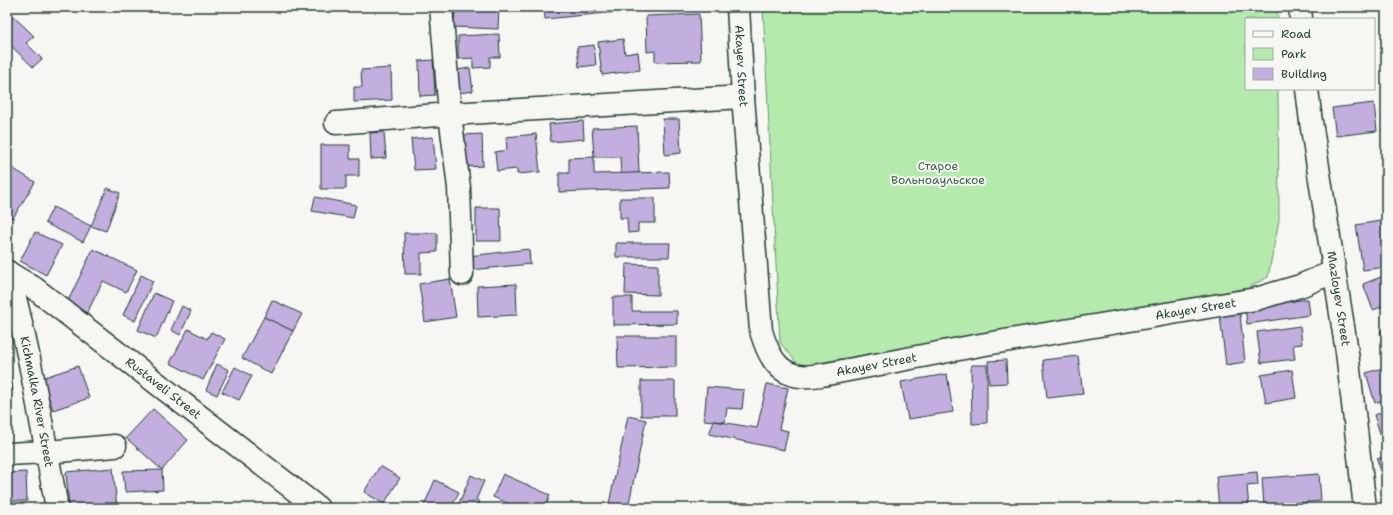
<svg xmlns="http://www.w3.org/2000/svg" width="1393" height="515" font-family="'Shantell Sans',sans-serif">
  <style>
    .green { fill: #b4eaac; stroke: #6a9470 }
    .building { fill: #c3afdf; stroke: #1f3d34 }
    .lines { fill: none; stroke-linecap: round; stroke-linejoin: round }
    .minor-casing { stroke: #1f3d34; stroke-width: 25 }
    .minor { stroke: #f6f6f2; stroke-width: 22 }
    .labels { text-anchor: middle; stroke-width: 4; stroke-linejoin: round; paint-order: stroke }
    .street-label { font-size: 12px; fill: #1f3d34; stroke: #f6f6f2 }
    .park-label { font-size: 12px; fill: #3d604c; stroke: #f6f6f2 }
  </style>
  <rect width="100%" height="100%" fill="#f6f6f2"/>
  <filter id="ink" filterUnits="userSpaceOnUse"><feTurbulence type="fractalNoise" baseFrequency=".025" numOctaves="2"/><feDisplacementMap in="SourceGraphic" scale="8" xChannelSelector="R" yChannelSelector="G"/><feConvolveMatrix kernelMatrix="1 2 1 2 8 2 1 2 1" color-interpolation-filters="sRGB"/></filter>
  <g filter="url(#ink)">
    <polygon class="green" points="763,7 1277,7 1278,19 1246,19 1246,89 1278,89 1279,220 1268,277 1248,288 800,366 780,343"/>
    <g class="building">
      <polygon points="455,7 499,7 498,29 454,27"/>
      <polygon points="544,7 616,7 616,12 545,19"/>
      <polygon points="699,14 701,61 655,62 655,51 647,52 646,16"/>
      <polygon points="13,16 34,36 26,43 42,59 33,67 7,42 7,22"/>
      <polygon points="499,34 500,57 490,57 490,67 473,68 473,58 458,59 458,36"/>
      <polygon points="623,39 625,54 638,52 640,70 602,75 598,42"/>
      <polygon points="594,45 596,65 579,67 577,47"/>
      <polygon points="433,60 435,95 420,96 419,61"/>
      <polygon points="391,68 392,100 354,102 354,87 362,87 361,70"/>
      <polygon points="470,68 473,91 459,93 456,70"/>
      <polygon points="1374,103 1377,131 1336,136 1332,108"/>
      <polygon points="663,119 679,119 681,153 665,155"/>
      <polygon points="583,121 584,139 551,142 549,124"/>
      <polygon points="637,126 639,173 621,174 620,157 594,157 592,128"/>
      <polygon points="384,132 386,158 371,159 370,133"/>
      <polygon points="482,134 483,166 464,167 463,135"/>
      <polygon points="536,134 540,172 517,174 517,169 497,171 495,152 507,150 506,137"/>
      <polygon points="433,137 436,169 414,170 411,139"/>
      <polygon points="321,145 350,145 350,159 359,159 359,176 346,176 346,189 321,189"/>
      <polygon points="594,157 594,174 669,172 670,188 559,192 559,173 569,173 569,158"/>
      <polygon points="7,165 35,182 13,218 7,215"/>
      <polygon points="107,188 120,193 106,231 91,226"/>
      <polygon points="315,197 356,205 353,218 312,211"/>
      <polygon points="620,198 655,198 655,223 638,223 638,232 628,233 627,218 620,218"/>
      <polygon points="53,207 91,226 83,242 45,223"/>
      <polygon points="476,208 500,208 501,241 476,241"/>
      <polygon points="1386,220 1386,267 1363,270 1356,225"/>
      <polygon points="35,232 62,245 46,275 20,261"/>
      <polygon points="404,233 437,233 437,252 421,253 421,274 405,274"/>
      <polygon points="616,243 670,243 669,257 616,257"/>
      <polygon points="93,249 137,270 126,292 103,281 87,313 67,303"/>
      <polygon points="529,249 530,264 471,270 469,256"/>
      <polygon points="626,264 658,265 658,295 625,294"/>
      <polygon points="141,275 153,281 135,321 123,315"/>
      <polygon points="1386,275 1386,312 1384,306 1373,310 1363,284"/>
      <polygon points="450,279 456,317 425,322 419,284"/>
      <polygon points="516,284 517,315 478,317 477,286"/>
      <polygon points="154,293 172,301 156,338 138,330"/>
      <polygon points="613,297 632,297 632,311 677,311 677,324 613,325"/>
      <polygon points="1308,299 1310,315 1247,324 1245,308"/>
      <polygon points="272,300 302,314 293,331 264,317"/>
      <polygon points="182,306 191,311 180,335 171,330"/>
      <polygon points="1240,314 1245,362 1226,365 1220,316"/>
      <polygon points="264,317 293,331 271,374 242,358"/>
      <polygon points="1300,326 1302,344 1293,345 1295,359 1261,363 1257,332"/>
      <polygon points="1386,328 1386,349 1380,331"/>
      <polygon points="188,329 207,339 211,332 225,339 203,380 170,363"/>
      <polygon points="617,336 676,336 676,367 618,368"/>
      <polygon points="1078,356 1083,394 1047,398 1043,360"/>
      <polygon points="1006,360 1007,383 989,384 988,361"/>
      <polygon points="217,364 229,370 217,395 206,390"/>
      <polygon points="971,365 987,365 987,423 972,424"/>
      <polygon points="78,366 89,398 53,410 42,378"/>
      <polygon points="235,367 252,376 239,400 222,392"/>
      <polygon points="1386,367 1386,399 1375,403 1366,373"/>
      <polygon points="1292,370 1296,398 1266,403 1261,375"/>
      <polygon points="947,374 953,412 908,419 901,382"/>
      <polygon points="10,375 13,390 7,392 7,376"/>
      <rect x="641" y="381" width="34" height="35"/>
      <polygon points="767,384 788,388 779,429 788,431 784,450 709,434 714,421 757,428"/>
      <polygon points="707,387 744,390 742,409 727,408 725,422 704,420"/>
      <polygon points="7,409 10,429 7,429"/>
      <polygon points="153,409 188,440 162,470 126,438"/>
      <polygon points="1386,411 1386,434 1381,436 1374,415"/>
      <polygon points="628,416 646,420 628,508 608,508"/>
      <polygon points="1386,456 1386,488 1377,459"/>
      <polygon points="380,466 400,478 384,504 364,492"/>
      <polygon points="113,468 117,508 69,508 66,472"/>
      <polygon points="162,470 163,490 125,492 123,471"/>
      <polygon points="26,472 27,501 7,501 7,473"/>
      <polygon points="1257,472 1258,485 1247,486 1249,508 1219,508 1216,476"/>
      <polygon points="503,474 550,495 545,508 519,508 493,497"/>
      <polygon points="1319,474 1321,501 1264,506 1262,478"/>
      <polygon points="471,475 484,481 476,500 480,502 478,508 457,508"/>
      <polygon points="435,480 459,492 451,508 423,508"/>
    </g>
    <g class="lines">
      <g class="minor-casing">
        <g id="minor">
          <polyline points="441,7 450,114 459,188 462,274"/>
          <path id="s1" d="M738,7L743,97L761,331C767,351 776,374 800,376C807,377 815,376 822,375L980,345L1256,299L1300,286L1333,272"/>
          <polyline points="1300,7 1301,19"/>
          <path id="s2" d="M1307,89L1311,122L1347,352L1365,508"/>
          <polyline points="336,123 450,114 743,97"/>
          <path id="s3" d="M7,272L34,288L318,508"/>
          <path id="s4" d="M8,272C30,350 42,429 57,508"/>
          <polyline points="7,454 47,452 115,446"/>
        </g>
      </g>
      <use href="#minor" class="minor"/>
    </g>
  </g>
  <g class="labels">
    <g class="street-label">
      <text dy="4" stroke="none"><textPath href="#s1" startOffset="59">Akayev Street</textPath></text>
      <text dy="4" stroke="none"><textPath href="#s2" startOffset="212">Mazloyev Street</textPath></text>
      <text dy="4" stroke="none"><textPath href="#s1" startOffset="790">Akayev Street</textPath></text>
      <text dy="4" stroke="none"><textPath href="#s1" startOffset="466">Akayev Street</textPath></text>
      <text dy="4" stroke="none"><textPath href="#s3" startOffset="195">Rustaveli Street</textPath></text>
      <text dy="4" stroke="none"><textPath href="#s4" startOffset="133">Kichmalka River Street</textPath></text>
    </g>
    <g class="park-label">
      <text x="938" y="170">Старое<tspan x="938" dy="14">Вольноаульское</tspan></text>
    </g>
  </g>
  <rect width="1393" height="515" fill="none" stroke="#f6f6f2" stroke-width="24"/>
  <rect x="12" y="12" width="1369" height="491" fill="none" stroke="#1f3d34" stroke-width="1.5" filter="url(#ink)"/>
  <rect x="1245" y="18" width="130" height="72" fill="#f6f6f2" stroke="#a0aca6"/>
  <rect x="1253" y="31" width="20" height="6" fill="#f6f6f2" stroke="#a0aca6"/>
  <text x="1281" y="38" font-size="12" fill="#1f3d34">Road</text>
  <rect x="1253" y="48" width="20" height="12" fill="#b4eaac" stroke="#a0aca6"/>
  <text x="1281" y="58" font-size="12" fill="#1f3d34">Park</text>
  <rect x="1253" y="68" width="20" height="12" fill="#c3afdf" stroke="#a0aca6"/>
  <text x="1281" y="78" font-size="12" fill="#1f3d34">Building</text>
</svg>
